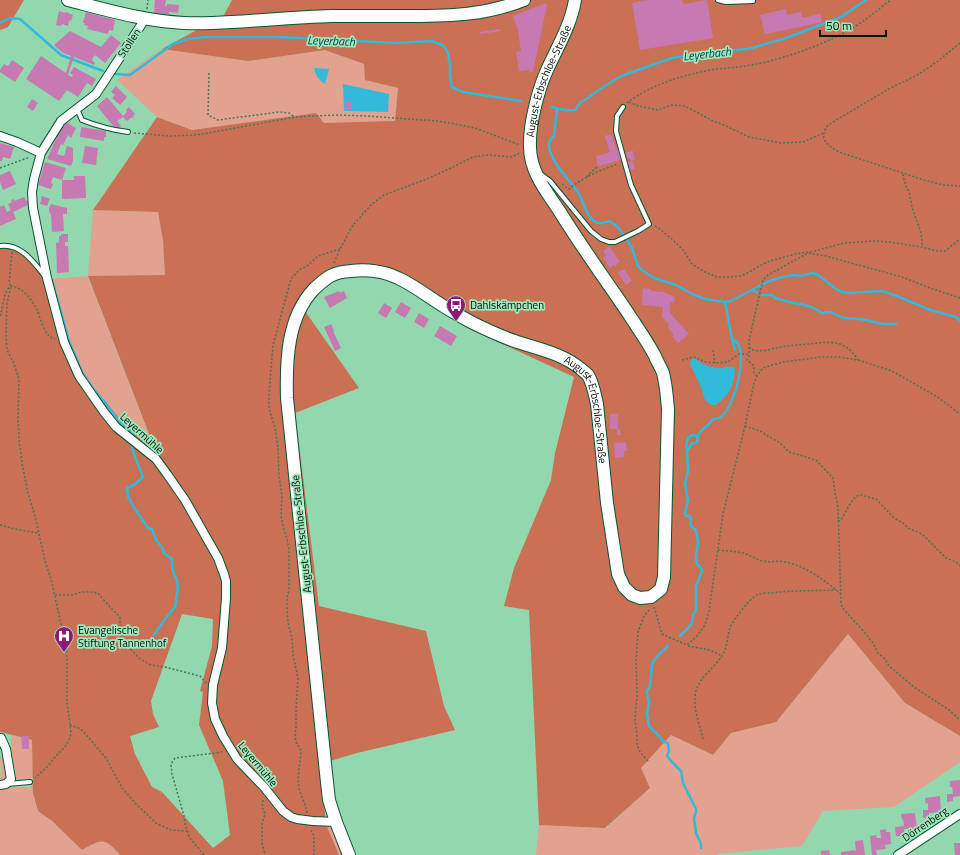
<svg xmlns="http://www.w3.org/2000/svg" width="960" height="855" font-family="'Titillium Web',sans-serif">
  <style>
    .green { fill: #e2a28f }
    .forest { fill: #c97055; fill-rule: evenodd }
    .water { fill: #32bada }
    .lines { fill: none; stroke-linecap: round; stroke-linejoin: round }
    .stream { stroke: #32bada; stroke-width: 2.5 }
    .building { fill: #c77ab2 }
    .lane-casing { stroke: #075533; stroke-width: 6 }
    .street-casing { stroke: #075533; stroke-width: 10 }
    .secondary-casing { stroke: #075533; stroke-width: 14 }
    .path { stroke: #48755a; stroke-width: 1.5; stroke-dasharray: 2 2; stroke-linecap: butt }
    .lane { stroke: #fff; stroke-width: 4 }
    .street { stroke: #fff; stroke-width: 8 }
    .secondary { stroke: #fff; stroke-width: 12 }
    .labels { text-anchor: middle; stroke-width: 3.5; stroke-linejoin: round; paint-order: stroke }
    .street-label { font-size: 11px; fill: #001608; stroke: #a0e5bb }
    .poi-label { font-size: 11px; fill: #001608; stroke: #a0e5bb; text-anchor: start }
    .water-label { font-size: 12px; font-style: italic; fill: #003d4a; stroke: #a0e5bb }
  </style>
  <rect width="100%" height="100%" fill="#93d7af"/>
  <g class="green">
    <polygon points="162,49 248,61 325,50 364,64 365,80 398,88 395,122 324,123 316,113 192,130 157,117 117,80"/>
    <polygon points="93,210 158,212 163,240 165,275 88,277 149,435 143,437 124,424 94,388 84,374 68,341 51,279 88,276"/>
    <polygon points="848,634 905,703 960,736 960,762 894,807 823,811 802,846 718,854 718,855 536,855 539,825 606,828 650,788 641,768 671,735 713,755 731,733 776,722"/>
    <polygon points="11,735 21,737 22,749 29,749 29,739 32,740 33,777 28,780 14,780 15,777 15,769 11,763"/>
    <polygon points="0,756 5,763 7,777 3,781 0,782 0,778 1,777"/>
    <path d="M33,784V793L38,811L52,821L82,850C102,839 104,837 120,855H0V788L25,787L29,788Z"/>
    <polygon points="326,824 332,825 344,855 339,855"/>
  </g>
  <g class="forest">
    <polygon points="0,0 24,0 8,27 0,30"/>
    <path d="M232,0H960V736L905,703L848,634L776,722L731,733L713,755L671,735L641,768L650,788L605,828L539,825L529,610L504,606L514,568L551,480L555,453L574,377L498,342L459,321L399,283L369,275L339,278L327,284L314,296L305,311L359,388L295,413L319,606L426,631L444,706L455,730L357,753L320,764L326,824L339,855H120C104,837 102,839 82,850L52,821L38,811L33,793L32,740L29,739V736H21V737L0,732V246L19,250L51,279L68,341L84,374L94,388L124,424L143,437L149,434L88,276L165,275L163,240L158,212L93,210L157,117L192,130L316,113L324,123L395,121L398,88L365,80L364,64L325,50L248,61L162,49L224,15ZM182,614L213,619L212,646L200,691L203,692L199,725L223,781L230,835L213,848L162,792L152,787L135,754L130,736L159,727L153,714L151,701Z"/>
  </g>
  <g class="water">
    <path d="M314,68L329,69L325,84C319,81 315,74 314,68Z"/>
    <polygon points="343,84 389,94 388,112 344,111"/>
    <path d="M694,358C703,365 711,368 722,368C727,367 730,366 735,368C735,373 734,377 733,381C730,394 725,397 716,405H711L705,400L700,385L690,364L691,360Z"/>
  </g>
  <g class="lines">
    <g class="stream">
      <polyline points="0,23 10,18 20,19 61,55 103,71"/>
      <polyline points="115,74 130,75 173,44 188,39 206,37 279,37 396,43 432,41 444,46 448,53 450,65 450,77 452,87 463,92 521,101"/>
      <path d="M552,107C558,109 568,111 575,110L581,102L588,98L597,91L621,76L672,58L708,52L748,49L786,38L841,17L866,0"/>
      <path d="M557,109L554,136C550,139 548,142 549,147C552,164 570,180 579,194C584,203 586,215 594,221C599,225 603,223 609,221L617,226L627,240L632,248L638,266L642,270L654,278L676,285L692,294L705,299L725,302L731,301L767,282L782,277L794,275L801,276L812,273L817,274L836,289L842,292L849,293L882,291L897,296L930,310L956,317L960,321"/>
      <polyline points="52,280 69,341 82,372 94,390 109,407 114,415 123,425 126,426 131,431 132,434"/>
      <polyline points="752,290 758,293"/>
      <polyline points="762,295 772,295 775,298 793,303 801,304 814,308 822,313 831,312 843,318 861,319 883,324 896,324"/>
      <polyline points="732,339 735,350"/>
      <polyline points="132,446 132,449 143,477 134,485 127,488 128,496 133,506 148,528 152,529 156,540 162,547 164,553 172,559 172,567 174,574 177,580 178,587 175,607 165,619 154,635"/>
      <polyline points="688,449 686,446 688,438 692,435 697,436"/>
      <path d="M680,636L690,626L692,623L693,615L696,610V586L702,571C701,567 700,566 697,564L696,555L698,543L696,530L691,526L690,524L691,521V519L689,516H686L685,514L688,500L685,484L688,471L687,452L688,449L690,447L691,444L697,442C697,429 707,429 713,419C715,419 717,419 719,418C734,411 748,355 737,342C736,341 734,340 732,339L725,302"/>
      <polyline points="668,646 657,656 652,664 650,686 647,691 647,694 649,701 647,714 649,726 657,734 664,742 668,743 669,751 667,756 672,762 681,771 683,783 696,809 696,812 694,818 696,833 701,844 701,848"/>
    </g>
  </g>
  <g class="building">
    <polygon points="155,0 166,0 165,6 167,6 167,4 179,5 178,13 169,12 169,14 154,14"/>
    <polygon points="648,0 682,0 683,4 707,0 713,38 640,50 632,3"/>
    <polygon points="545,3 547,5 533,72 529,72 529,70 519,71 516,52 521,51 518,31 513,16"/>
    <polygon points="786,9 787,15 801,12 802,18 820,14 822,22 800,27 765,34 760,15"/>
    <polygon points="59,11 65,13 66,12 73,15 71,21 69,20 68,26 62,24 61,26 56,25"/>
    <polygon points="86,12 115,20 113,31 109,30 108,34 87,29 88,26 84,25 85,23 83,23"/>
    <polygon points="500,29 500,31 480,34 480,32"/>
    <polygon points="70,31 101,47 111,35 121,43 105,63 95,55 95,56 94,56 92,60 95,63 94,65 74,57 68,75 72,77 73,75 70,73 74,67 96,79 92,86 87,83 78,97 67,90 59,101 26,79 41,56 66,73 71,56 63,53 54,45"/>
    <polygon points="12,60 24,68 15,82 0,72 0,70 4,64 8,66"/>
    <polygon points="116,86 127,97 120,105 112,98 115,95 111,92"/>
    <polygon points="107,97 123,116 127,112 126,110 129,107 135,114 133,116 134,117 133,118 132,117 127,121 123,117 117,121 121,126 117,129 115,126 114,127 97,106"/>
    <polygon points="32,99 38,103 33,111 27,107"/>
    <rect x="346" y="102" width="6" height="7"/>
    <polygon points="64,122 66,122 76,128 71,138 68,135 63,145 61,144 57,154 64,156 67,146 73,148 73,160 71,166 47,159"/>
    <polygon points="81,127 106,131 106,137 104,137 104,141 80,137"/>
    <polygon points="611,134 617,150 619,150 621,160 598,166 596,156 610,152 605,136"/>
    <polygon points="0,143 14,147 10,159 3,157 2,161 0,161"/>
    <polygon points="85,146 98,148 96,165 82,163"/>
    <polygon points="633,151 635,160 631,161 631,159 629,159 629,157 627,158 626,152"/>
    <polygon points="632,161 635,169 629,170 626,162"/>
    <polygon points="45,162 66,168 62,180 53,177 51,183 53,184 51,189 38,185"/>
    <polygon points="10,171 16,184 3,190 0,182 0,175"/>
    <polygon points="74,176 85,176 86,198 62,199 62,180 74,180"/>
    <polygon points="42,196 50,199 47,206 40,204"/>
    <polygon points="24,197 26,201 29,200 30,204 13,212 16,219 0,226 0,207 4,205 7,212 11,210 8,204 12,202 11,200 14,199 14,201"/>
    <polygon points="51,204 67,208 67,214 63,214 64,231 52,232 51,215 49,211 49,208"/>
    <polygon points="61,234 68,234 68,242 65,242 65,246 68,246 69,272 57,273 56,243 59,242 59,236 61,236"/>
    <polygon points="609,246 620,262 616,264 617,265 615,267 614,265 610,268 603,258 606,256 603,251"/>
    <polygon points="624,269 632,281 626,285 618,273"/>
    <polygon points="643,288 651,289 651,291 664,292 675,297 674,303 670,302 670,313 689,334 678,343 672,336 674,335 669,329 668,326 669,324 662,317 663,307 642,305"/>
    <polygon points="339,291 340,293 344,291 347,298 330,308 324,297"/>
    <polygon points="401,302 411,308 405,318 395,312"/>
    <polygon points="384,303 392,308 386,318 378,313"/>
    <polygon points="419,313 429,319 424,328 414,322"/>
    <polygon points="331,324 334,331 333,331 341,348 335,351 324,327"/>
    <polygon points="440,326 457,336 451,346 434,336"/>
    <polygon points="610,414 618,414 618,429 620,429 621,435 617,435 617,429 610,429"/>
    <polygon points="626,442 627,451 624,451 624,457 615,458 614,443"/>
    <polygon points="21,736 29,736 29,749 22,749"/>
    <polygon points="960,780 960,796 953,797 953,801 947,802 947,794 953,794 952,787 950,787 950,781"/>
    <polygon points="940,796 941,812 929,813 929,817 923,818 923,810 928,810 928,803 926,804 925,798"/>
    <polygon points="915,813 917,829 904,829 905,836 896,836 895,827 904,826 903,819 902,820 901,814"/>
    <polygon points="886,829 886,832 890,832 891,844 885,845 886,849 876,850 877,855 872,855 870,836 876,835 877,838 881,838 880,830"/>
    <polygon points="863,840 865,855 841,855 841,852 855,850 855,851 856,851 855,841"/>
    <polygon points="954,843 960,843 960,855 955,855"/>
    <polygon points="829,850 830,855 821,855 821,851"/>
  </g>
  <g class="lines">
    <g class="lane-casing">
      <g id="lane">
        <polyline points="718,0 726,2 753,1"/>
        <path d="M77,109L82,120C97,126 112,130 128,132"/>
        <polyline points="542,175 550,181 591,231 601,239 609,242 615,242 638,231 649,224 631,185 616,131 617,116 623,107"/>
        <path d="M0,246C20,243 33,261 44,275"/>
        <polyline points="7,784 30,782"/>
      </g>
    </g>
    <g class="street-casing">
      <g id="street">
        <polyline points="145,19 96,94 61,121 41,153 34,179 32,192 33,208 47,278 64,342 79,376 104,412 116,427 156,459 167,474 185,500 218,558 224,574 226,581 226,598 222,648 213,685 212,703 215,719 223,736 237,759 264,787 283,811 291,817 297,819 313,821 336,822"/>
        <polyline points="0,136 17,142 41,153"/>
        <polyline points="0,785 6,784 11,779 6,749 1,738"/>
        <polyline points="898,855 960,814"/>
      </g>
    </g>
    <g class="secondary-casing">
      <g id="secondary">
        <path d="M68,0C107,10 144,21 184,23C200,24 216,23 232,22C266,20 299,17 332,16C359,16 385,16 411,16C451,16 486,15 524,0"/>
        <path id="s1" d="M349,855L336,822L329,800L326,773L287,398C286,360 287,318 314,289C327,277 333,272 351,271C366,269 384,271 398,278C411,284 422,292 434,300C446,308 458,315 471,322C483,328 496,334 509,339C533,348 561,352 581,369C583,371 586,373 588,375C593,383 595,395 597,404L607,503L618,574L624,587L632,595L640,598L651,597L661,589L664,577L668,409C667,397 666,384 663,373C661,367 657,362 655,356C647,341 637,327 628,313C605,279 581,246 560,212C547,192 530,172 530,147C529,125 538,90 547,70C557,48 571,25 575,0"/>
      </g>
    </g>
    <g class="path">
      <polyline points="147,9 148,0"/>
      <path d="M960,43L938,61L919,74L887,90L828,125C818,139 827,145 839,152L927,181L943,185L960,186"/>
      <polyline points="209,73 208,115 218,120 279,112 289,113 295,117"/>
      <polyline points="629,102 638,106 658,110 671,105 685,106 713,121 724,125 749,137 781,143 803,142 824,133"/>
      <path d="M627,103C649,86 679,76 706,71C713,69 720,69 727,68C740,67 753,65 766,62C794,55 824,44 849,30C864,22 877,10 891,0"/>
      <polyline points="134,133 169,136 197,135 295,117 336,115 367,116 437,121 455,124 475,128 520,145"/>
      <polyline points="0,168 30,157"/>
      <path d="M903,174C904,181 906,186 909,192C911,199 911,206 914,213C918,226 923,233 922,247"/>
      <polyline points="587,177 589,174 597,167"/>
      <path d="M562,184L569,189C583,177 601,170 618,164"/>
      <polyline points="655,226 660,229 674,241 684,251 692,264 703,271 717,277 730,277 741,276 749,272 767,262 795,254 815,251 844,243 874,241 889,242 922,247 937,251 945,251 960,239"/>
      <polyline points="12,252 9,283 11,286 7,303 6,336 7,350 14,364 19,379 18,417 19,439 22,463 28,493 35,516 45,561 51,579 66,646 67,660 67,702 71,733 70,738 65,747 55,757 48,766 35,778"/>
      <polyline points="334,263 340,249 353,225 372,204 384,195 427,179 455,166 473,157 489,155 512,157 521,152"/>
      <path d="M0,316C4,306 2,293 11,286C22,287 31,298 36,308C41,317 43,336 55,339"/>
      <path d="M750,347V349C759,353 771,349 781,347C790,345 799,345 809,344C818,343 830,341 840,344C848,347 854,353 858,360"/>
      <polyline points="713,350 715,363"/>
      <polyline points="682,360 694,357 706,362 717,363 728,362 739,354 749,354"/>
      <polyline points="757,376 754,373 754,366 747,360 749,356 749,341 754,318 763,280 768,275 808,253 826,256 873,269 902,277 930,288 960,298"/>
      <polyline points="745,426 760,431 768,436 780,443 789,452 816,460 833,478 835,492 838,508 841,602 842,607 848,614 865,633 873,643 878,653 885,659 889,666 914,687 949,710 960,720"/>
      <polyline points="838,521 841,520 850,504 856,496 861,495 876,499 894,518 903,523 908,528 922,534 946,558 956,562 960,566"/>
      <polyline points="0,525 15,529 38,533"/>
      <path d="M718,550C727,551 737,551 746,554C752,556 757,560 763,561C770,563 777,560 785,562C804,565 826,581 841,594"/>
      <polyline points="55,595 73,595 81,592 90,592 98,593 109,606 120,617 120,634 123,641 140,659 151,665 165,667 200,676 206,683"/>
      <polyline points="654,607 662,634 687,645 696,637 705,625 709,611 723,514 745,426 754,383 757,376 763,368 772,365 784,362 821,357 839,357 858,360 892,371 939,398 960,414"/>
      <polyline points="688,646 710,650 722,656"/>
      <polyline points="70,725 81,729 106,758 122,788 136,804 156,823 162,826 171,830 187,831"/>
      <path d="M703,739C700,726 694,711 695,697C696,678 715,669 723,654C728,646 727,636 730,628C732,621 751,597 757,595C761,593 768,593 772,593C794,590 815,591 836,590"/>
      <polyline points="648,761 640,752 637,745 637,738 635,718 637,695 636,661 638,632 644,616 651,608"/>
      <polyline points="263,800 262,807 265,814 262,824 262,843 265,855"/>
      <path d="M307,813C306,804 301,797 299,788C297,777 300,764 301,752L300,748L296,742L295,734L296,728V709L298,678L293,655L292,638L288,623L287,607V598L289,589V550L287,539L283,526L281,516L282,496L279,476L278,448L275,428L270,412L269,404V395L273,345L291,279L299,270L307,266L318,256L340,249"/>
      <polyline points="311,830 314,836 314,855"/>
      <polyline points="204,855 189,837 185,824 184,816 172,774 171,764 175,758 222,752"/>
    </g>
    <use href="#lane" class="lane"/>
    <use href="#street" class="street"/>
    <use href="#secondary" class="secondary"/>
  </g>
  <defs>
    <g id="bus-pin" transform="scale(1)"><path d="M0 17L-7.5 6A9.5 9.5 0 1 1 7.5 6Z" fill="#8f1978" stroke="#a0e5bb"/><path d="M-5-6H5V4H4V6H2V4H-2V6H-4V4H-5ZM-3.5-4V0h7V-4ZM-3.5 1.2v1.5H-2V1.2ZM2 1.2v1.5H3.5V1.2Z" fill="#fff"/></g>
    <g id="hospital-pin" transform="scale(1)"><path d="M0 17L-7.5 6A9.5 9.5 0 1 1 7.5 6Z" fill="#8f1978" stroke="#a0e5bb"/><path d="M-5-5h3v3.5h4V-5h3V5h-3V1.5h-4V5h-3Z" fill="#fff"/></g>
  </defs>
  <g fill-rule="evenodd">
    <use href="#bus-pin" x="456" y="305"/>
    <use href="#hospital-pin" x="64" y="636"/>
  </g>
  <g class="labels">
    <g class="street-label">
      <text transform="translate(129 43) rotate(-57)" y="4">Stollen</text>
      <text dy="4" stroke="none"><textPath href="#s1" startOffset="1693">August-Erbschloe-Straße</textPath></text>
      <text dy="4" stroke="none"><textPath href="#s1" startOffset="914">August-Erbschloe-Straße</textPath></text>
      <text transform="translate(142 433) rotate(42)" y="4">Leyermühle</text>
      <text transform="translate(301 534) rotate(-96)" y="4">August-Erbschloe-Straße</text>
      <text transform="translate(258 764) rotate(50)" y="4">Leyermühle</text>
      <text transform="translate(925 824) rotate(-34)" y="4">Dörrenberg</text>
    </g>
    <g class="poi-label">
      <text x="470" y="309">Dahlskämpchen</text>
      <text x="78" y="634">Evangelische<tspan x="78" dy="13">Stiftung Tannenhof</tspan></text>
    </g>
    <g class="water-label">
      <text transform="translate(331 41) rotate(2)" y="4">Leyerbach</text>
      <text transform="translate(707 54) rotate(-6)" y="4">Leyerbach</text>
    </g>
  </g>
  <path d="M820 30v6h66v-6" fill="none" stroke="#001608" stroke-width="2"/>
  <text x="826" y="30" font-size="12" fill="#001608" stroke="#a0e5bb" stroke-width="3" paint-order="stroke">50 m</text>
</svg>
